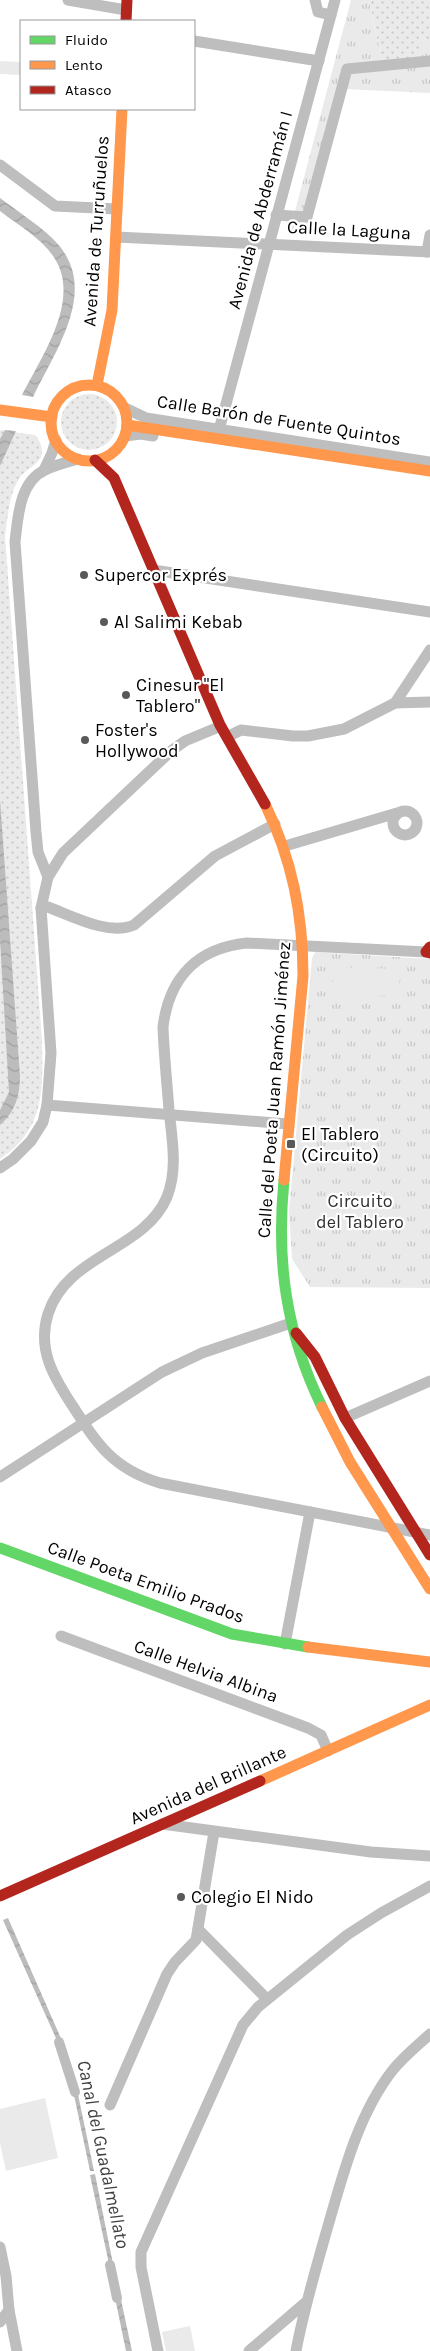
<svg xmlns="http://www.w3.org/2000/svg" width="430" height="2351" font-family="Karla,sans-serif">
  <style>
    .grass { fill: url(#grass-dots) }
    .park { fill: url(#park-tufts) }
    .garden { fill: #eaeaea }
    .water { fill: url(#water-waves) }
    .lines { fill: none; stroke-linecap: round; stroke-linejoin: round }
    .canal { stroke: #bcbcbc; stroke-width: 10 }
    .street { stroke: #bebebe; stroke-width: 11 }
    .fast { stroke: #63d668; stroke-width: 11 }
    .slow { stroke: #ff974d; stroke-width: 11 }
    .jam { stroke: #b3261e; stroke-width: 11 }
    .poi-dot { fill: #595959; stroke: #fff; stroke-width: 2 }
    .labels { text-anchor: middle; stroke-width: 4.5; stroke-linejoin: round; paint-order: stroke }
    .street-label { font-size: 18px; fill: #000; stroke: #fff }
    .poi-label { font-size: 18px; fill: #000; stroke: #fff; text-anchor: start }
    .park-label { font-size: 18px; fill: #303030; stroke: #fff }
    .water-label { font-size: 19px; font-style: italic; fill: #414141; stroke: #fff }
  </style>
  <defs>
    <pattern id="grass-dots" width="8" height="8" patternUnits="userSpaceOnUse" patternTransform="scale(1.25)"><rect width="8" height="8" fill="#eaeaea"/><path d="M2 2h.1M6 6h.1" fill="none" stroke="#c7c7c7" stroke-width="1.8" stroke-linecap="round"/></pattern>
    <pattern id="park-tufts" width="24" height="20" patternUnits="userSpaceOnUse" patternTransform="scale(1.25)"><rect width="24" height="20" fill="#eaeaea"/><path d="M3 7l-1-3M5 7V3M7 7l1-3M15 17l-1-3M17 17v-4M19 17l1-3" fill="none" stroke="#c7c7c7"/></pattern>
    <pattern id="water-waves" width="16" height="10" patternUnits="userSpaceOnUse" patternTransform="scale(1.25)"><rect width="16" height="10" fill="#bcbcbc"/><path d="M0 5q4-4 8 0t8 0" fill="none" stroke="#a0a0a0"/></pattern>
  </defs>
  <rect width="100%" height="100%" fill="#fff"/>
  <g class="grass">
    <polygon points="369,0 430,0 430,41 420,36 420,58 382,62"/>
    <circle cx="89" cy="422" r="28"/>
    <path d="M0,430L35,435C40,441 44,449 41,457C37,465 27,469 21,476C9,492 8,516 5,536L42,1041C43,1090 45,1129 0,1159Z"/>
  </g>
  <g class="park">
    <polygon points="351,0 369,0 382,62 419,58 420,36 430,41 430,93 344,89 307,230 290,230"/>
    <polygon points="315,952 430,959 430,1288 310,1287 292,1259 289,1212 312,958"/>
  </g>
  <g class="garden">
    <polygon points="0,61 21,62 21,75 0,74"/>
    <polygon points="333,967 400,969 399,995 332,997"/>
    <polygon points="45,2098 58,2158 6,2171 0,2143 0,2109"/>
    <polygon points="190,2326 195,2351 166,2351 162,2332"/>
  </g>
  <g class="water">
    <path d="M0,198C17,211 36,223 51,237C103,285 57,347 33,397L22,395C41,357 81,301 55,259C43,239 18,225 0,211Z"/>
    <polygon points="5,430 16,431 0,466 0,439"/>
    <path d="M0,800L20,1076C20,1096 15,1112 0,1125V1110L9,1092L0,940Z"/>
    <polygon points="8,1918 67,2052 63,2054 3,1920"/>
    <polygon points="75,2080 94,2171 90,2171 71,2081"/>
    <polygon points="95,2174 115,2274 112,2278 90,2175"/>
    <polygon points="117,2281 132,2351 126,2351 113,2288"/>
  </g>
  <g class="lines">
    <g class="canal">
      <polyline points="59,2042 75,2092"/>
      <polyline points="110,2265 117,2298"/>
    </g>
    <g class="street">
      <polyline points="68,0 126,10"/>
      <polyline points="315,0 318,12 331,15"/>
      <polyline points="194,41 319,61"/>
      <polyline points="0,165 55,206 117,209"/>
      <polyline points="276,215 307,217 347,69 430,61"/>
      <polyline points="116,237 430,252"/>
      <polyline points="427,252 430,235"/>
      <polyline points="125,408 146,418 430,462"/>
      <polyline points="219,430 335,0"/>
      <polyline points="125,436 141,434 153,436"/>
      <polyline points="44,470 52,453 56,440"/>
      <polyline points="153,570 430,612"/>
      <polyline points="395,703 430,702"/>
      <polyline points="227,737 241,730 293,736 308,736 344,729 395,703 430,650"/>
      <circle cx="405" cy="823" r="12"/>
      <polyline points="285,846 397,813"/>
      <path d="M48,877L38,852L36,832L15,542C18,518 19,482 45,470C55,465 67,462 78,459"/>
      <path d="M41,908L48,907C72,916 109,936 134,925L215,856L275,824"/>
      <path d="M426,952L247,943C197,948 169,978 163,1027C164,1055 167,1083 169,1110C172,1139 178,1169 167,1197C144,1251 67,1254 48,1314C37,1349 53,1376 72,1405C97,1444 113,1469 160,1483L430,1535"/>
      <polyline points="47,1105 288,1124"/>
      <polyline points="0,1168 13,1159 31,1141 43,1122 47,1105 51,1053 41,908 48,877 63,853 171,751 185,741 221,726"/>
      <polyline points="345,1418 430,1381"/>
      <polyline points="0,1477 162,1372 202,1353 291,1323"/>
      <polyline points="61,1636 308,1728 321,1735 328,1751"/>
      <polyline points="285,1644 310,1512"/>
      <polyline points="162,1824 371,1852 430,1856"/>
      <polyline points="198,1929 267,1999"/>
      <polyline points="110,2105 167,1974 175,1962 196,1940 214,1832"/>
      <polyline points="0,2247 6,2276 9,2310 0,2322"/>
      <polyline points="9,2310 17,2351"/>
      <polyline points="158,2351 141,2267 141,2252 243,2025 258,2007 347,1935 381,1913 430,1886"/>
      <polyline points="249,2351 305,2303"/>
      <path d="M296,2351C304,2308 316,2268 328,2226C343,2174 358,2115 392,2071C403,2057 417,2046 430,2034"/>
    </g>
    <g class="fast">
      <path d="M284,1180C276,1262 286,1333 322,1407"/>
      <polyline points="0,1548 232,1634 308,1647"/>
    </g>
    <g class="slow">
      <polyline points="97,385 112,310 122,109"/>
      <circle cx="89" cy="423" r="38"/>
      <polyline points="0,410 52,417"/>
      <polyline points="127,425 430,471"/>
      <path d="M265,804C292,859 303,914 303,976L284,1180"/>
      <polyline points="322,1407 350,1462 430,1589"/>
      <polyline points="308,1647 430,1662"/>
      <polyline points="260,1781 430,1705"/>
    </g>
    <g class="jam">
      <polyline points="126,21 127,0"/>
      <polyline points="95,460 114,478 220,725 265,804"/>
      <polyline points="430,947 426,952 430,953"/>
      <polyline points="296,1333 315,1357 345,1418 430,1555"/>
      <polyline points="0,1896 260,1781"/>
    </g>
  </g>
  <g class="poi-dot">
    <circle cx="84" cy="575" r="5"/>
    <circle cx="104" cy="622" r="5"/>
    <circle cx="126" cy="695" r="5"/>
    <circle cx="85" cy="740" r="5"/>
    <rect x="286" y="1139" width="10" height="10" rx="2.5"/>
    <circle cx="181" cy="1897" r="5"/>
  </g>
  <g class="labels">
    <g class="street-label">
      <text transform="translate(260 210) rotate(-75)" y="6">Avenida de Abderramán I</text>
      <text transform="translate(349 230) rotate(3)" y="6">Calle la Laguna</text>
      <text transform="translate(96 231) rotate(-86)" y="6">Avenida de Turruñuelos</text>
      <text transform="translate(279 420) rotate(9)" y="6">Calle Barón de Fuente Quintos</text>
      <text transform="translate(274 1090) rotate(-86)" y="6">Calle del Poeta Juan Ramón Jiménez</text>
      <text transform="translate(146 1582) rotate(20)" y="6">Calle Poeta Emilio Prados</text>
      <text transform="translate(206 1671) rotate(20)" y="6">Calle Helvia Albina</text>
      <text transform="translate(208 1785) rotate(-24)" y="6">Avenida del Brillante</text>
    </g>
    <g class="poi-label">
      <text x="94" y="581">Supercor Exprés</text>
      <text x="114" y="628">Al Salimi Kebab</text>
      <text x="136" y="691">Cinesur "El<tspan x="136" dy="21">Tablero"</tspan></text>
      <text x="95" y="736">Foster's<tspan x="95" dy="21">Hollywood</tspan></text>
      <text x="301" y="1140">El Tablero<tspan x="301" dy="21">(Circuito)</tspan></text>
      <text x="191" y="1903">Colegio El Nido</text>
    </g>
    <g class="park-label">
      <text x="360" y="1207">Circuito<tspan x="360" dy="21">del Tablero</tspan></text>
    </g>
    <g class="water-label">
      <text transform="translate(104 2154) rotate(78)" y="7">Canal del Guadalmellato</text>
    </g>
  </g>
  <rect x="20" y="20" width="175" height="90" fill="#ffffff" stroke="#999999"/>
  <rect x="30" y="36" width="25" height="8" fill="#63d668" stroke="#999999"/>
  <text x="65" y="45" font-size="15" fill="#000000">Fluido</text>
  <rect x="30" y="61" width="25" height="8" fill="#ff974d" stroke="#999999"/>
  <text x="65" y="70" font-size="15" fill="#000000">Lento</text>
  <rect x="30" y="86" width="25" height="8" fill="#b3261e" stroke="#999999"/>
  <text x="65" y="95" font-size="15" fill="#000000">Atasco</text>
</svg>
